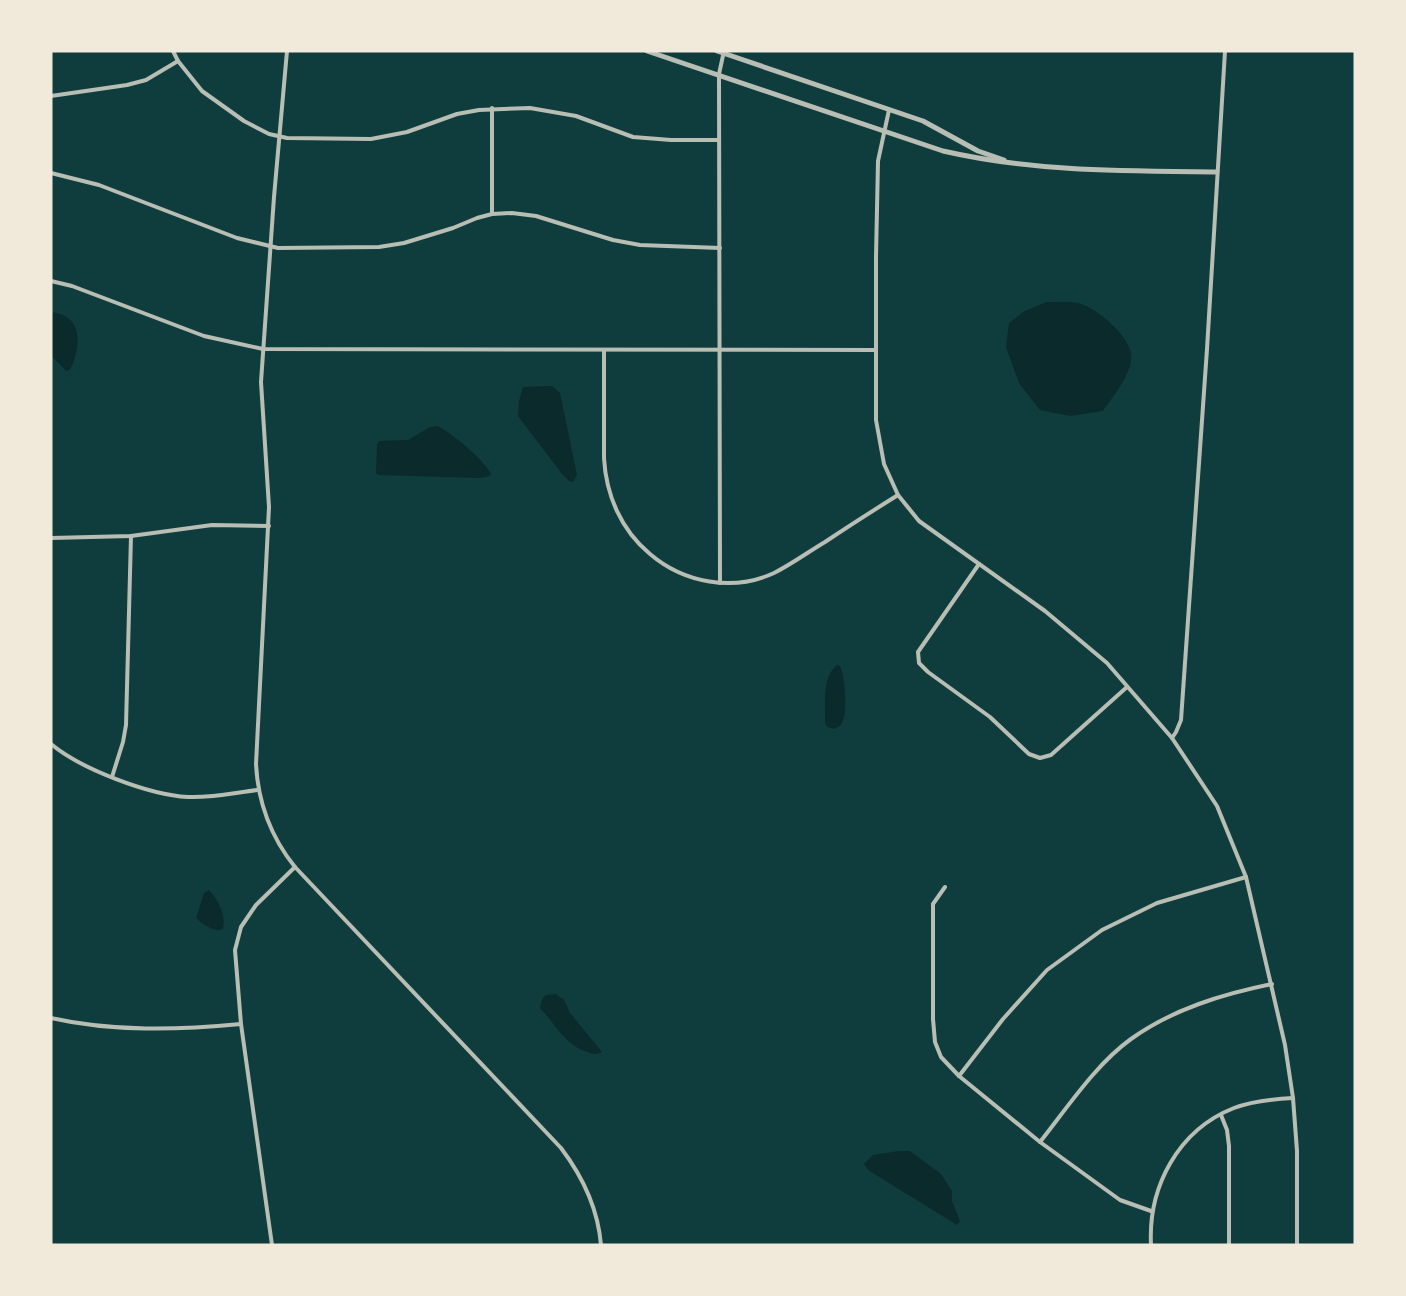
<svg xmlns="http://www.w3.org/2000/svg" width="1406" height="1296" font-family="'Archivo Narrow',sans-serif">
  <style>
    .water { fill: #0a2a2b }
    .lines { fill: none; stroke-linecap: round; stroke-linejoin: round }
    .minor { stroke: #b8beb3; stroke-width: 4 }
    .tertiary { stroke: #b8beb3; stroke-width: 5 }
  </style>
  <rect width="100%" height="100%" fill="#0f3d3e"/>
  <g class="water">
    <path d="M1046,302C1056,302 1068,301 1078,303C1096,307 1128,335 1131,353C1134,372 1113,396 1103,411L1070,416L1040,410L1019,383L1006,347L1009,323L1023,312Z"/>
    <path d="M51,312C84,315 81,347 70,370L66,371L51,355Z"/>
    <polygon points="552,386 560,393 577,475 573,482 569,481 562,474 518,416 519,401 523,387"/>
    <path d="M437,426C449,430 486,462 491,474L490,476L480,478L378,475L376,473L377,445L379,441L408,440L430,427Z"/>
    <path d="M837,665L840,666C845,676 848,713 842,723C840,727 838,727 834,729L827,727L825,723C826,704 821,678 837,665Z"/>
    <path d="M209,890C219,901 226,915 223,929C214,933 203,924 196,918L204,893Z"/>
    <path d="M556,994L564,1000L570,1013L602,1052C595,1056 591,1053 584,1051C563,1042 555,1024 540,1008L542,999L546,995Z"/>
    <polygon points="899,1151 910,1151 941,1174 952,1191 952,1201 960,1221 957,1225 868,1170 864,1164 873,1155"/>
  </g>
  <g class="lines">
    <g class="minor">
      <polyline points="173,51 178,61 202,91 244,121 269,134 287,138 371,139 407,132 457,114 479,110 530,108 576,116 633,137 671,140 718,140"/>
      <path d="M287,51L274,197L261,382L269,507L256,764C258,803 270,836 295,867L561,1148C583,1177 598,1209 601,1245"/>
      <polyline points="51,96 127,85 146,80 178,61"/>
      <polyline points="889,110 878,161 876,257 876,420 884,464 898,495 919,521 1045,611 1107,663 1172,738 1217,806 1246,877 1285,1045 1293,1098 1297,1151 1297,1245"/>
      <polyline points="51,173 99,185 237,238 278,248 379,247 404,243 453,228 477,218 492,214 512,213 536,216 613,240 640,245 720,248"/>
      <polyline points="492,214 492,108"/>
      <polyline points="51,281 72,286 204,336 263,349 876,350"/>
      <path d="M604,350V458C606,495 621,530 650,554C684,583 733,592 774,573C792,564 808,552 825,542C849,526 874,510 898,495"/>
      <polyline points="51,538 131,536 212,525 269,526"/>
      <polyline points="979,564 918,652 919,663 928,672 990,717 1029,754 1040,758 1051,755 1127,687"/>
      <polyline points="720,583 719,74 724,51"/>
      <polyline points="1172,738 1176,732 1181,720 1207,349 1225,51"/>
      <path d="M51,744C81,769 149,795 188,797C211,798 234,793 257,790"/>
      <polyline points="112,777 123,742 126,725 131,536"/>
      <polyline points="945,887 933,904 933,1019 935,1042 941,1057 959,1076 1040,1142 1120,1200 1151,1211"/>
      <path d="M51,1018C113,1032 178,1030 241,1024"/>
      <polyline points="959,1076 1003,1019 1047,970 1102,930 1157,903 1246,877"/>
      <polyline points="1221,1115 1227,1130 1229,1146 1229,1245"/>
      <path d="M1040,1142C1067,1108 1096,1064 1131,1039C1173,1009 1223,994 1272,984"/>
      <polyline points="272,1245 241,1024 235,950 241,927 256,905 295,867"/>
      <path d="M1151,1245C1148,1187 1178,1130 1234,1108C1252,1101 1273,1099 1293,1098"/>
    </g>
    <g class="tertiary">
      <path d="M647,51L943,151C1035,172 1123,171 1217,172"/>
      <polyline points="717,51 923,121 978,151 1004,160"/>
    </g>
  </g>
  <rect width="1406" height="1296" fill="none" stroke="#f1e9da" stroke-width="105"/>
</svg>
